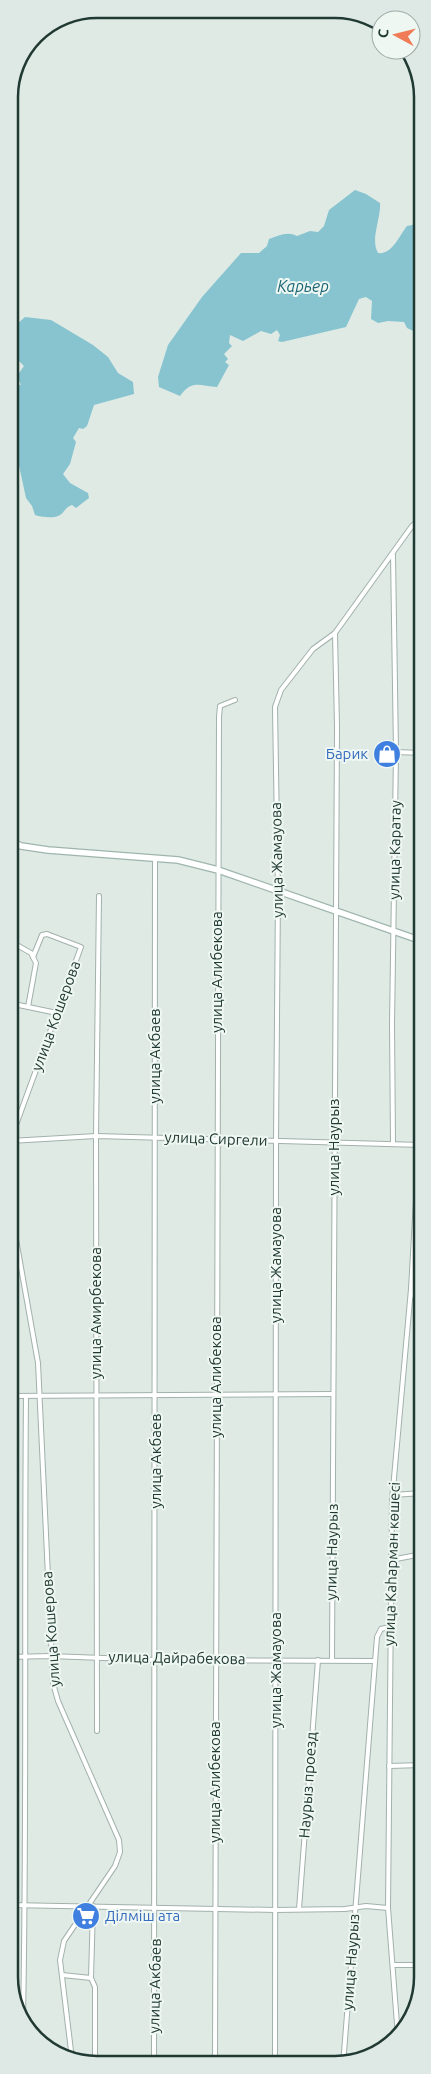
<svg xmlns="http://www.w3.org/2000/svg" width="431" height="2074" font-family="Ubuntu,sans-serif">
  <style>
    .water { fill: #87c4cf }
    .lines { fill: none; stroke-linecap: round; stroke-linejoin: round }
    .street-casing { stroke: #a2b1ac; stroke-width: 6 }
    .secondary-casing { stroke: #9eb5ad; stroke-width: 8 }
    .street { stroke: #fff; stroke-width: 4 }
    .secondary { stroke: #fff; stroke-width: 5.5 }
    .labels { text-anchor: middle; stroke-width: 4; stroke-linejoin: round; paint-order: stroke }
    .shop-label { font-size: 15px; fill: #366cbe; stroke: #eff7f3; text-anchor: end }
    .street-label { font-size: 15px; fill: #203932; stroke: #eff7f3 }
    .water-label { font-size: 16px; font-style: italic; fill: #1c6674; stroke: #eff7f3 }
    .rim { fill: none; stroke: #203932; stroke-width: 2.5 }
  </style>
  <rect width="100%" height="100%" fill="#dfeae5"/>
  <g class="water">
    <path d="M355,190L366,194L380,203C381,219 370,239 378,253C392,255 399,236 407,226L416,224L422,226V240L414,253L422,254V335L407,328L404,322L388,321L378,323L371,319L372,301L366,297L359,299L346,327L282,342L278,341L280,335L277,330L271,334L261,331L243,341L230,335L229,343L232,346L224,354L228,359L225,362L229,365L217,387C200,386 192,379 180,396L159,387L158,377L168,345L202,297L241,253H259L267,246L269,239C279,235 288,231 297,236L310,231L318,232L324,226L329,210Z"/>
    <path d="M25,317L51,320L93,345L108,357L118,373L133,382L134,394L94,405L87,426L83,429L79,428L73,438L76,442L70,464L63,474L70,483L88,493L89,498L76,508L72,505C65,507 65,512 60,515C55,519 40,517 35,515L32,506L26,498L18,461L9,447V410L16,384L21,385L17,376L24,366L9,351L16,325Z"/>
  </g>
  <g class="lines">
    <g class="street-casing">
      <g id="street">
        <polyline points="393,555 396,752 392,1024 393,1144"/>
        <polyline points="396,752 422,753"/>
        <polyline points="15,944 31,953 36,963 28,1007"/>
        <polyline points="9,1003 57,1013"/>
        <polyline points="10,1141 96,1136 422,1145"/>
        <polyline points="9,1144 81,947 47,934 42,935 33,957"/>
        <polyline points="9,1200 38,1363 53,1683 58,1701 119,1840 120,1852 115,1866 64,1941 60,1960 72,2059"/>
        <polyline points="411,1289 422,1314"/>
        <polyline points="9,1396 333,1394"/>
        <polyline points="393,1495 422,1493"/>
        <polyline points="391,1560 422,1554"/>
        <polyline points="9,1657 50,1656 156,1660 375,1661"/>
        <polyline points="332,1660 337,727 335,633"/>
        <polyline points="97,1731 96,1136 99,896"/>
        <polyline points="389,1766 422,1765"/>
        <polyline points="9,1905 275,1910 345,1909 366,1906 388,1908"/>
        <polyline points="93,1906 91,1978 95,1987 95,2064"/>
        <polyline points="299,1909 318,1660"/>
        <polyline points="393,1965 422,1965"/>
        <polyline points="62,1975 91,1978"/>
        <path d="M23,2019C27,1812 24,1604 26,1397"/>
        <polyline points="398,2037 388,1908 392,1500 411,1289 422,1092"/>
        <polyline points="154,2064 155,859"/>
        <polyline points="215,2064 219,717 220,706 235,700"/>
        <polyline points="275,2064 276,1141 278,893 275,707 281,690 313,649 335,633 412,526 422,519"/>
        <polyline points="343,2065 377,1637 381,1629 389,1627"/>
      </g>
    </g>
    <g class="secondary-casing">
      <polyline id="secondary" points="9,840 21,846 48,850 178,860 218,870 422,941"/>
    </g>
    <use href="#street" class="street"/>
    <use href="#secondary" class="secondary"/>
  </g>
  <defs>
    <g id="shop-disc" transform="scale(1.4375)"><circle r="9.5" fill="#3f7fe0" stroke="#eff7f3"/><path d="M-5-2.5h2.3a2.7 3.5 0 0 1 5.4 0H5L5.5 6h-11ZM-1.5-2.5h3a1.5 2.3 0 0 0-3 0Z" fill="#fff"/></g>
    <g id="supermarket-disc" transform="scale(1.4375)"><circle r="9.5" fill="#3f7fe0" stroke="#eff7f3"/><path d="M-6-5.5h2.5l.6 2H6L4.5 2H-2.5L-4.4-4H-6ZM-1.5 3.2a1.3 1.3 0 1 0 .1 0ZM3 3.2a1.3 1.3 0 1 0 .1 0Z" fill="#fff"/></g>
  </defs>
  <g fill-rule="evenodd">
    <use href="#shop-disc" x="387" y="754"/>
    <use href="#supermarket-disc" x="86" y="1916"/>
  </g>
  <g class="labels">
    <g class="shop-label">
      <text x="368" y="759">Барик</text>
      <text x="105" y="1921" text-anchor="start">Ділміш ата</text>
    </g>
    <g class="street-label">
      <text transform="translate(395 850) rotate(-89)" y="5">улица Каратау</text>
      <text transform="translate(277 860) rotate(-91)" y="5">улица Жамауова</text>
      <text transform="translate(217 972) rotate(-90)" y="5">улица Алибекова</text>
      <text transform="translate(56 1016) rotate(-70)" y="5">улица Кошерова</text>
      <text transform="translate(155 1056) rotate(-90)" y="5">улица Акбаев</text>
      <text transform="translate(216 1139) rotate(2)" y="5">улица Сиргели</text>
      <text transform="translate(334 1147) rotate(-90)" y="5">улица Наурыз</text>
      <text transform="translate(276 1265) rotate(-90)" y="5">улица Жамауова</text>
      <text transform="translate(96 1313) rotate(-90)" y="5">улица Амирбекова</text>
      <text transform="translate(216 1377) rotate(-90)" y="5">улица Алибекова</text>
      <text transform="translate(156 1461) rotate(-90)" y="5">улица Акбаев</text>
      <text transform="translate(332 1552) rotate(-89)" y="5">улица Наурыз</text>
      <text transform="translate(392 1564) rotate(-88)" y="5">улица Каһарман көшесі</text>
      <text transform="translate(51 1629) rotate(-94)" y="5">улица Кошерова</text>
      <text transform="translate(177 1658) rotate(1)" y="5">улица Дайрабекова</text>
      <text transform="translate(276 1670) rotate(-90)" y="5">улица Жамауова</text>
      <text transform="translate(215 1782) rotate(-90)" y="5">улица Алибекова</text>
      <text transform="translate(308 1785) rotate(-86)" y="5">Наурыз проезд</text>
      <text transform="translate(351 1962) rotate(-86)" y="5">улица Наурыз</text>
      <text transform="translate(155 1986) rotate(-89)" y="5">улица Акбаев</text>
    </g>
    <g class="water-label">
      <text x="303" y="292">Карьер</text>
    </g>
  </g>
  <path d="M0 0H431V2074H0ZM97 18H335A79 79 0 0 1 414 97V1977A79 79 0 0 1 335 2056H97A79 79 0 0 1 18 1977V97A79 79 0 0 1 97 18Z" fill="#dee8e4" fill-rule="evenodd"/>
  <path class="rim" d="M97 18H335A79 79 0 0 1 414 97V1977A79 79 0 0 1 335 2056H97A79 79 0 0 1 18 1977V97A79 79 0 0 1 97 18Z"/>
  <g transform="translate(396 35) rotate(277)"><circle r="24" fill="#eff7f3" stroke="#9caba6"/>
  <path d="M0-4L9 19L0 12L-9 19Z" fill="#f07b57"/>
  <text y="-8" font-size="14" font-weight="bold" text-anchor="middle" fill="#203932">С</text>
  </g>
</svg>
